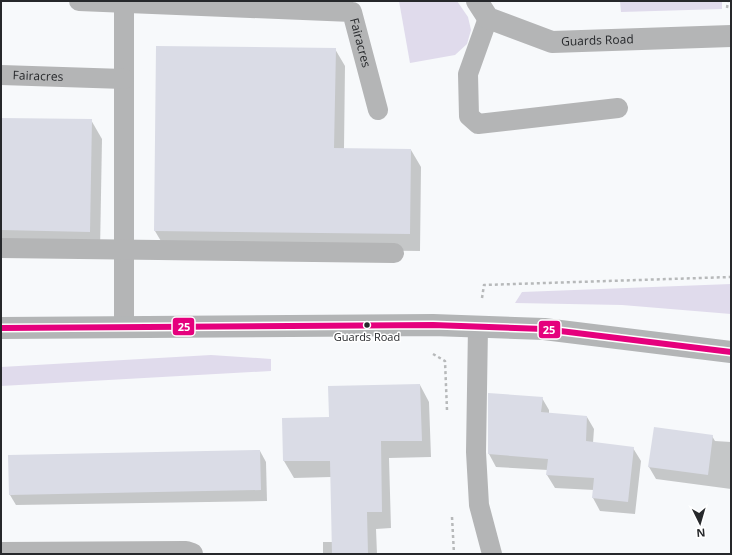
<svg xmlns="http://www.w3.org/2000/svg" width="732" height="555" font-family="'Open Sans',sans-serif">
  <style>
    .green { fill: #e0dbec }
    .shadow { fill: #0003 }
    .building { fill: #dadce6 }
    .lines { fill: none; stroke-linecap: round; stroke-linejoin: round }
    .path { stroke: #b7b9ba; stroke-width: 2.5; stroke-dasharray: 3 3; stroke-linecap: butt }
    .service { stroke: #b4b5b6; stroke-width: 20 }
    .minor { stroke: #b4b5b6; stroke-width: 22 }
    .secondary { stroke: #b3b5b6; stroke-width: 22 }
    .bus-1-casing { stroke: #fff; stroke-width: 9 }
    .bus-1 { stroke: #e5007d; stroke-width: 6 }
    .bus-dot { fill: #26282b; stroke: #fff; stroke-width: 1.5 }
    .labels { text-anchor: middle; stroke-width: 3; stroke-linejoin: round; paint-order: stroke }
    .bus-label { font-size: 11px; fill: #26282b; stroke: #fff }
    .street-label { font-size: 12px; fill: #26282b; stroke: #fff }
    .line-badge { stroke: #fff; stroke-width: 1.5 }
    .badge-label { font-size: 11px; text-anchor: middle; font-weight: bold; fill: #fff }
  </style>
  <rect width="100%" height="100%" fill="#f7f9fb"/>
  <g class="green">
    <polygon points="399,1 457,1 468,17 471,30 467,44 455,55 410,63"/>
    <polygon points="620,1 722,1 722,9 621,12"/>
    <polygon points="731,284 731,314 622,305 515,303 522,292"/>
    <polygon points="211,355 271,359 271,371 1,386 1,367"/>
  </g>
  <g class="shadow">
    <polygon points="335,49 345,66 344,149 411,150 421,167 420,251 165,248 155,231"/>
    <polygon points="1,119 91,120 102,139 100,251 1,249"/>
    <polygon points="420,385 429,402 431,457 389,458 391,528 376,529 377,554 323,554 323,542 333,542 331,477 294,478 284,461 283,419 330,418"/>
    <polygon points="542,398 549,410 549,414 587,417 594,429 593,443 633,448 641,461 635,514 600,511 593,498 594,490 555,488 547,475 548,470 496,467 489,454"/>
    <polygon points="712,436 715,441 731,442 731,489 656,479 649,467"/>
    <polygon points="260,451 266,462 267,501 16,505 10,495"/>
  </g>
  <g class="building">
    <polygon points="156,46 336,48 334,148 411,149 410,234 154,231"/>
    <polygon points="1,118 92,119 90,232 1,230"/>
    <polygon points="420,384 422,441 381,441 382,512 367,512 368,554 332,554 330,461 283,461 282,418 329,417 328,386"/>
    <polygon points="488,393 543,397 541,412 587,416 586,441 634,447 628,502 592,498 594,478 546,475 548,459 488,454"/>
    <polygon points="654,427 713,435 708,475 648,467"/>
    <polygon points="260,450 261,490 9,495 8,455"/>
  </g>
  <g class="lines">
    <g class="path">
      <polyline points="727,8 728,1"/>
      <polyline points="482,298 484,285 731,277"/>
      <polyline points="433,354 445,361 447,410"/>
      <polyline points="452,517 454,554"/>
    </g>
    <g class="service">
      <path id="s1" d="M79,1L352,12L378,110"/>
      <polyline points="124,4 124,328"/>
      <polyline points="488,18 468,74 469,116 478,124 618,108"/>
      <path id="s2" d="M1,75L124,79"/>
      <polyline points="1,248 394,253"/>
      <polyline points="478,327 476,452 479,505 492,554"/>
    </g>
    <g class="minor">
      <path id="s3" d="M477,1L488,18L552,42L731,36"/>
      <polyline points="1,553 186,552 192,554"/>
    </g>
    <polyline class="secondary" points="1,328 433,325 544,329 731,352"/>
    <g class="bus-1-casing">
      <polyline id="bus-1" points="1,328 433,325 544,329 731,352"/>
    </g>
    <use href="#bus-1" class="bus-1"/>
  </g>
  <circle class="bus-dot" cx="367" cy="325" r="3.5"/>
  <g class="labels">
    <g class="bus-label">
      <text x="367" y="341">Guards Road</text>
    </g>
    <g class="street-label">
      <text dy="4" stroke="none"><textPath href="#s3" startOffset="134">Guards Road</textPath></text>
      <text dy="4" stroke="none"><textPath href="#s1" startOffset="305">Fairacres</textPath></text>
      <text dy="4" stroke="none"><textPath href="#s2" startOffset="37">Fairacres</textPath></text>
    </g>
  </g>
  <g class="line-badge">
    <rect x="172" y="317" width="23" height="19" rx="4" fill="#e5007d"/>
    <rect x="538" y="320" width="23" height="19" rx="4" fill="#e5007d"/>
  </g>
  <g class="badge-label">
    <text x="184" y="331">25</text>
    <text x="549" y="334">25</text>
  </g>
  <rect width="732" height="555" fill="none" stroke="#26282b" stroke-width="4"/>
  <g transform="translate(700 523) rotate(175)" stroke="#ffffff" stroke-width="3" paint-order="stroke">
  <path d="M0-3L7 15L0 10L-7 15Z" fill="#26282b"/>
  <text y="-6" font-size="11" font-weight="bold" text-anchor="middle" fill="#26282b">N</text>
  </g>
</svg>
